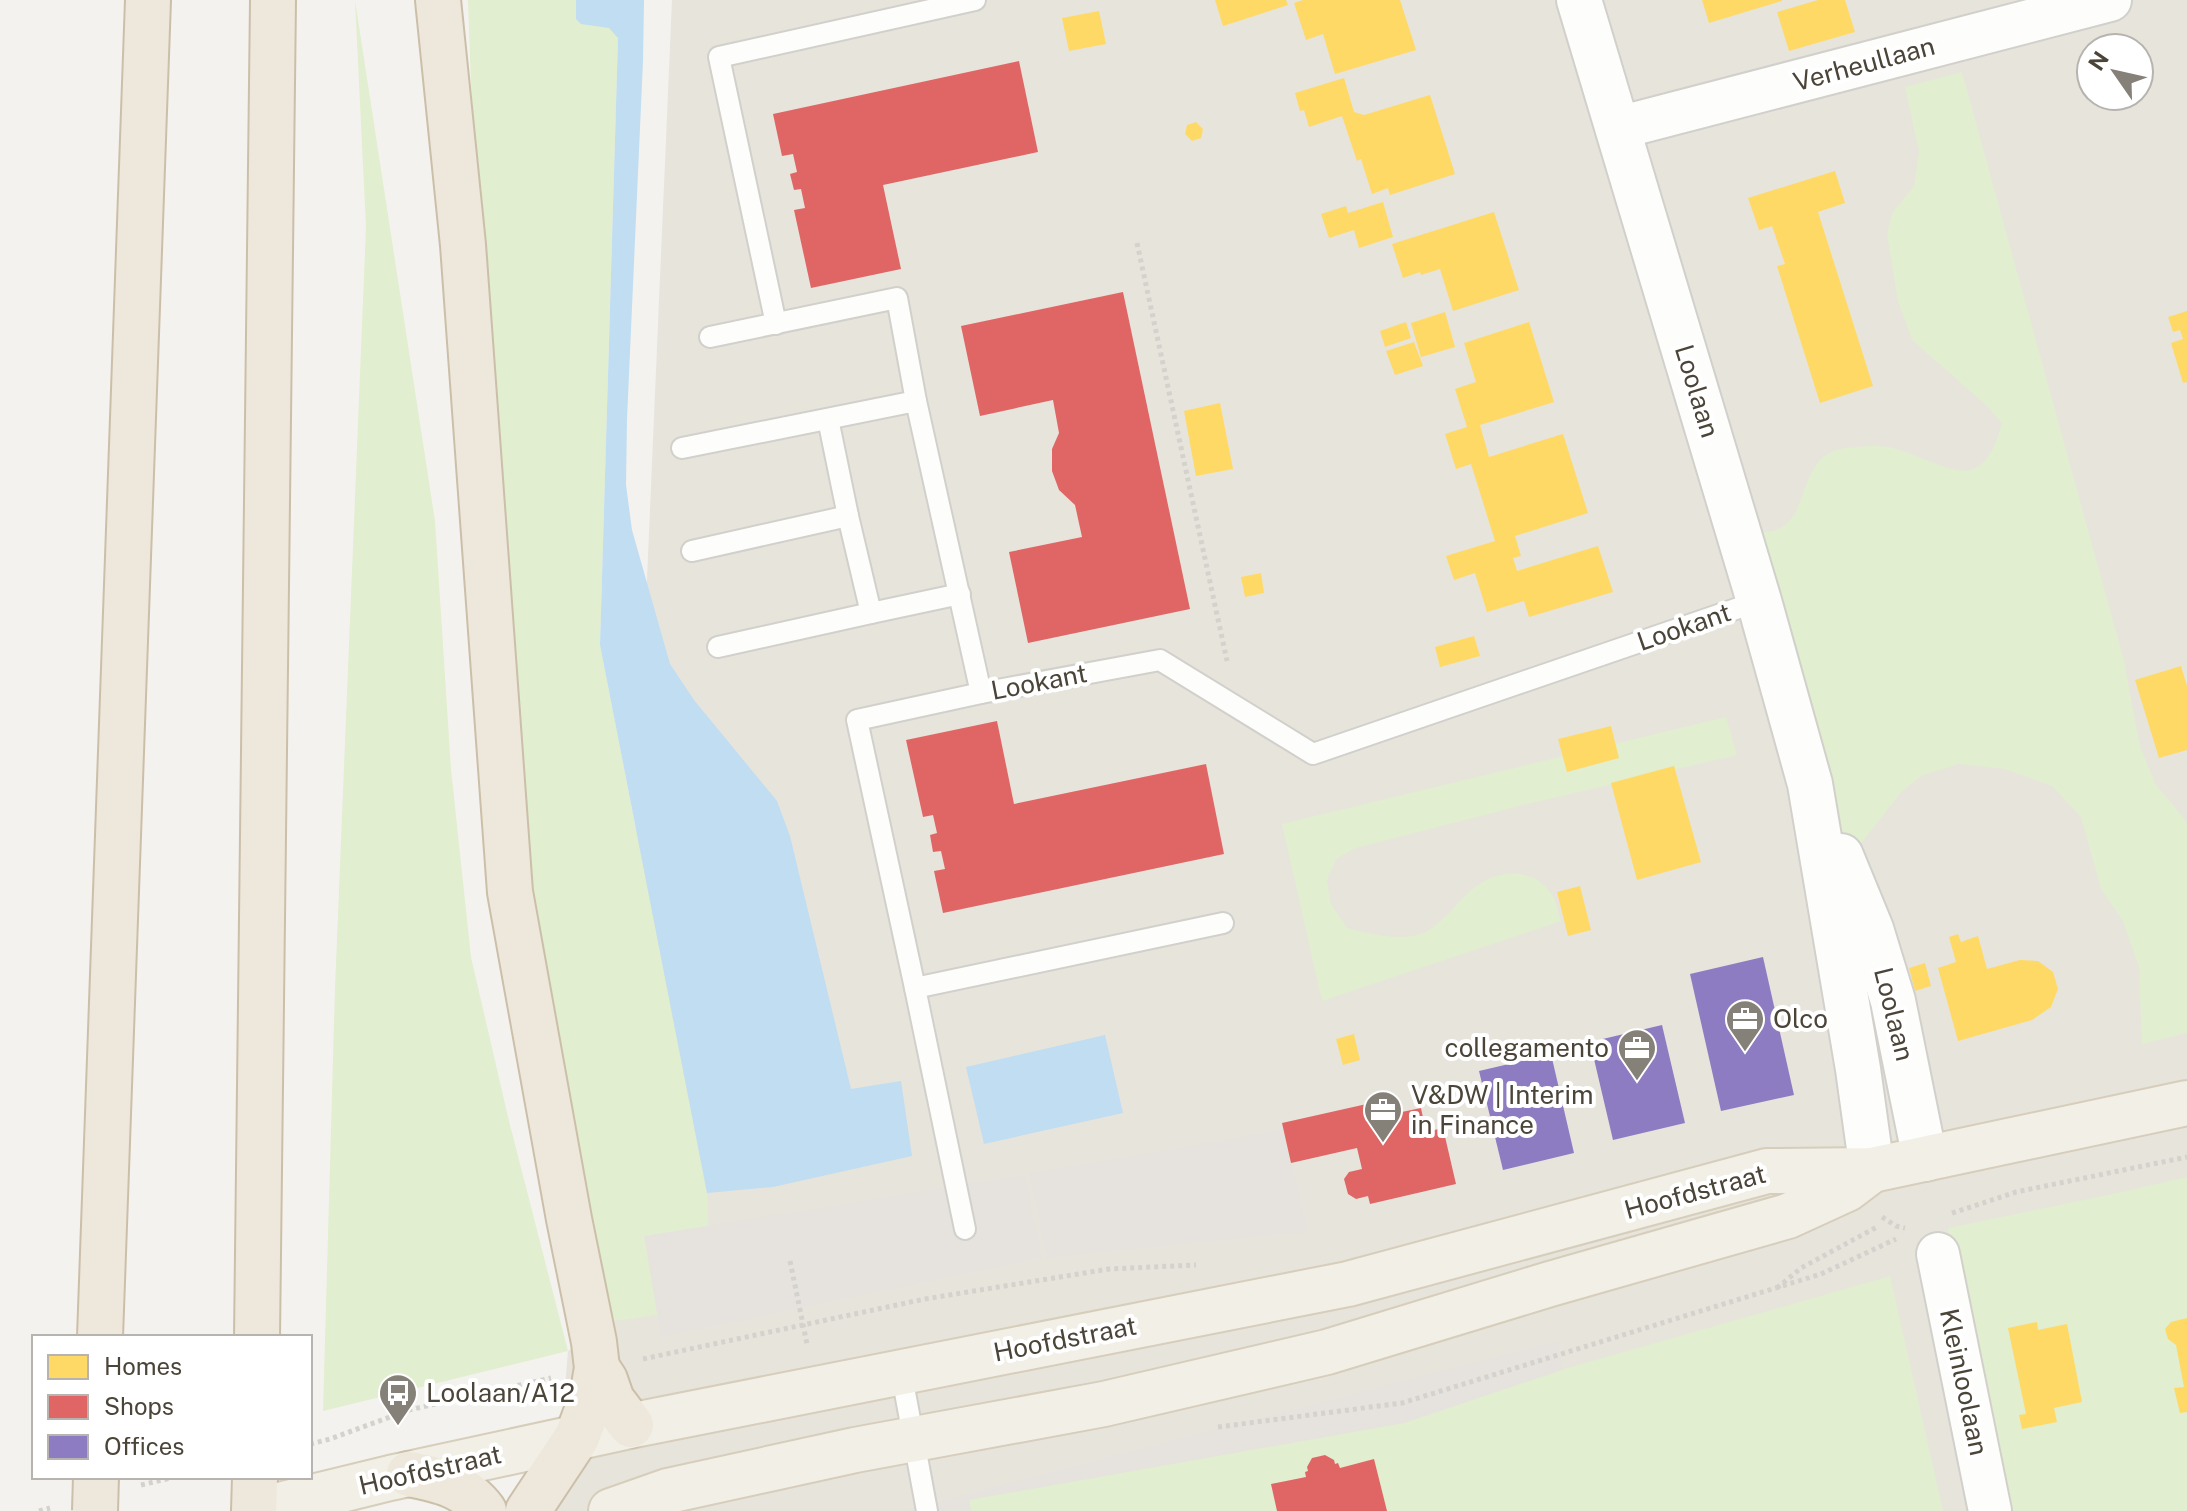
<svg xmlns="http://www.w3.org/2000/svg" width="2187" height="1511" font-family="'Public Sans',sans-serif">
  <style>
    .residential { fill: #e7e4dc; fill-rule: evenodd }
    .industrial { fill: #e6e2de }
    .green { fill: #e1eecf }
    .parking { fill: #e6e3df }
    .water { fill: #c0ddf1 }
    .homes { fill: #ffd966 }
    .shops { fill: #e06666 }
    .offices { fill: #8e7cc3 }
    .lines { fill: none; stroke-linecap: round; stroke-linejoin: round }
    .service-casing { stroke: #d2d0cb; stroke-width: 24 }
    .minor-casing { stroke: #d2d0cb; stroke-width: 46 }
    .tertiary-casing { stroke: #d2d0cb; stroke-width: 48 }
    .primary-casing { stroke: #d6cebb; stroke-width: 48 }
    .motorway-casing { stroke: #ccbfa9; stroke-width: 48 }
    .path { stroke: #d3d2cc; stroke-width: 5; stroke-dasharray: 4 4; stroke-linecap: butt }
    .service { stroke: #fdfdfc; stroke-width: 20 }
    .minor { stroke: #fdfdfc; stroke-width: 42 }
    .tertiary { stroke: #fdfdfc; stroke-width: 44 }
    .primary { stroke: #f2efe6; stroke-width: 44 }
    .motorway { stroke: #ede8db; stroke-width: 44 }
    .motorway-bridge-casing { stroke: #ccbfa9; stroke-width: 48; stroke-linecap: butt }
    .motorway-bridge { stroke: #ede8db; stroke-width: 44 }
    .labels { text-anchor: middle; stroke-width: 8; stroke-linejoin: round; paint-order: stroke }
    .street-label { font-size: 26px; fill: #4b4439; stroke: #fff }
    .poi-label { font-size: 26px; fill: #4b4439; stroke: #fff; text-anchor: start }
  </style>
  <rect width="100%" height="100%" fill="#f4f2ee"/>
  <path class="residential" d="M672,0H2187V1511H555L568,1351L615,1320ZM2091,48H2139V96H2091Z"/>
  <polygon class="industrial" points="1558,1341 1586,1511 905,1511 1002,1485"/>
  <g class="green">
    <polygon points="355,0 435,521 451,769 471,957 508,1117 568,1351 323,1411 335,988 366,227"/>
    <polygon points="468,0 584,0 618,37 600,645 707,1193 712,1307 615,1321 608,1306 530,926 471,84"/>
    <path d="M1962,72L2124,661L2140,747L2156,785L2187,822V1033L2142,1044L2139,967L2123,921L2101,889L2081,817L2052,786L2005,769L1959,764L1923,775L1902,791L1859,846L1836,843L1736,533C1748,532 1761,533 1773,531C1812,522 1795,454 1845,448C1859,447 1879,444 1893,448C1945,462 1981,502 2002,423L1987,406L1912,340L1898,301L1887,234L1892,213L1914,186L1919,152L1905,87Z"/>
    <path d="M1726,717L1737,755L1519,806L1356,848L1336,859L1327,880L1331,904L1347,928C1369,934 1407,943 1427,931C1445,922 1461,896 1478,885C1501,869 1532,868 1550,892C1556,899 1558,913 1561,921L1322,1001L1282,824Z"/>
    <polygon points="2187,1177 2187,1511 1999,1511 1948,1228 2108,1195"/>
    <polygon points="1890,1276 1943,1511 971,1511 969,1500 1404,1423 1571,1367"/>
  </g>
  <g class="parking">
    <polygon points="1283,1130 1308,1232 1047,1258 1029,1173"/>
    <polygon points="1025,1175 1042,1258 661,1337 644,1236"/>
  </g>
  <g class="water">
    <polygon points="576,0 644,0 643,61 627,419 626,485 632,530 670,664 694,700 777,801 790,836 851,1089 901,1081 912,1156 773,1187 707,1193 600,645 618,38 609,28 581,24 576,19"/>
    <polygon points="1105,1035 1123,1113 984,1144 966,1067"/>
  </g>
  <g class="homes">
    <polygon points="1215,0 1286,0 1288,5 1223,26"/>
    <polygon points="1303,0 1400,0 1416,50 1335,74 1323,34 1306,40 1294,3"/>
    <polygon points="1702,0 1782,0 1782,1 1709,23"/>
    <polygon points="1818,0 1845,0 1855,32 1789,51 1777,12"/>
    <polygon points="1099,11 1106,44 1069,51 1062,18"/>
    <polygon points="1344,78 1354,112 1364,115 1430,95 1455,174 1390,195 1388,188 1372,194 1361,159 1357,161 1342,116 1309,127 1304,110 1300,111 1295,93"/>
    <polygon points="1196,122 1203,129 1201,138 1192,141 1185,134 1187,125"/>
    <polygon points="1835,171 1845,203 1818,212 1873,386 1820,403 1777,266 1785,264 1772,226 1759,230 1748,198"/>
    <polygon points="1383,202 1393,237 1359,248 1354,230 1329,238 1321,214 1346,206 1348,213"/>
    <polygon points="1494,212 1519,290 1453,311 1440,269 1421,275 1420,272 1403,278 1392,244"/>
    <polygon points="2187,311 2187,382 2183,383 2171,343 2183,339 2180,330 2173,332 2168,317"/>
    <polygon points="1445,312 1455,347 1421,357 1411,323"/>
    <polygon points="1406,322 1411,338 1385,347 1380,331"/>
    <polygon points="1529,322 1554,402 1480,425 1489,457 1563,434 1588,513 1515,536 1521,556 1513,558 1517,571 1598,546 1613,592 1529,617 1524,601 1487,612 1475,573 1454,580 1446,556 1495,541 1471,464 1456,469 1445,434 1467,427 1455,389 1476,382 1464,343"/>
    <polygon points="1414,342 1423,366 1395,375 1386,351"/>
    <polygon points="1220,403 1233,469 1196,476 1184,411"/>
    <polygon points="1261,573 1264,593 1245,597 1241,577"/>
    <polygon points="1474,636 1480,656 1440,667 1435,647"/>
    <polygon points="2181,666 2187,686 2187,750 2159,758 2135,680"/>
    <polygon points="1611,726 1619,758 1567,772 1558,739"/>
    <polygon points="1674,766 1701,862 1637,880 1611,783"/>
    <polygon points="1580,886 1591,930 1568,936 1557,892"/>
    <polygon points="1958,934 1961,942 1978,936 1987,969 2020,960 2038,961 2053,972 2058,989 2051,1007 2032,1020 1958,1041 1938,968 1956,962 1949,937"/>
    <polygon points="1925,963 1931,986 1915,991 1909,968"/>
    <polygon points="1354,1034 1360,1060 1343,1065 1336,1039"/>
    <polygon points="2187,1318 2187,1412 2180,1413 2174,1388 2184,1387 2176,1345 2168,1339 2165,1329 2171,1322"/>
    <polygon points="2037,1322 2038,1330 2067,1324 2082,1402 2054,1408 2057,1422 2022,1429 2019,1415 2026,1414 2008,1328"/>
  </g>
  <g class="shops">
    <polygon points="1019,61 1038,152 883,185 901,269 811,288 794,210 805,208 801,189 794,190 790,174 797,172 793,154 782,156 773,114"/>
    <polygon points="1123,292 1190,609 1028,643 1009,552 1082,537 1075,505 1059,490 1052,471 1052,449 1059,433 1053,400 980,416 961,326"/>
    <polygon points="997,721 1014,804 1206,764 1224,854 943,913 934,871 945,869 941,851 933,852 930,835 937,833 933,815 923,817 906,740"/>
    <polygon points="1389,1099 1392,1114 1421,1108 1426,1132 1443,1128 1456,1184 1370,1204 1368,1196 1356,1199 1348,1194 1344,1179 1349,1172 1362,1169 1357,1148 1291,1163 1282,1123"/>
    <polygon points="1325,1455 1334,1460 1335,1464 1338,1463 1340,1468 1374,1459 1387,1511 1277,1511 1271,1484 1306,1477 1305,1472 1308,1471 1307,1467 1312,1458"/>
  </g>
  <g class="offices">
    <polygon points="1763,957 1794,1095 1721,1111 1690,974"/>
    <polygon points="1662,1025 1685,1123 1613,1140 1590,1042"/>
    <polygon points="1551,1054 1574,1153 1503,1170 1479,1071"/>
  </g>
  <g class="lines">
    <g class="service-casing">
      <g id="service">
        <polyline points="776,324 719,57 975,0"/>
        <polyline points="710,337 897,298 916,401 981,693"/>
        <polyline points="682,448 916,401"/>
        <polyline points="692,551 848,516"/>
        <polyline points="871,613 960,594"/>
        <polyline points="718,647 871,613 848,516 828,419"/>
        <polyline points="1223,923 915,988 857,720 981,693 1160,660 1313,754 1759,601"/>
        <polyline points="915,988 965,1229"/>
        <polyline points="901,1371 927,1511"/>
      </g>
    </g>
    <g class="minor-casing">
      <g id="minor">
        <polyline points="1618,128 2110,0"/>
        <polyline points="1938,1254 1990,1511"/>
      </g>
    </g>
    <g class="tertiary-casing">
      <g id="tertiary">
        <polyline points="1579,0 1759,601 1810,784 1858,1069 1872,1170"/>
        <polyline points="1841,856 1871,929 1893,1001 1925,1159"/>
      </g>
    </g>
    <g class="primary-casing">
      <g id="primary">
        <polyline points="255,1511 390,1478 639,1424 1348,1284 1767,1171 1872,1170 2187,1103"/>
        <polyline points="611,1511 668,1491 855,1450 1104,1404 1327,1352 1550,1284 1788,1216 1847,1189 1872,1170"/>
      </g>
    </g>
    <g class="motorway-casing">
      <g id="motorway">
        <polyline points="438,0 463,245 510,892 569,1219 594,1342 597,1368 592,1397 577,1437 528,1511"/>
        <polyline points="100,1337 148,0"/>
        <polyline points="257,1337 273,0"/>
        <polyline points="597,1368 605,1380 612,1400 631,1425"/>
        <path d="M409,1474C439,1480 465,1485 484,1511"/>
        <polyline points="254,1511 255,1477"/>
      </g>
    </g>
    <g class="path">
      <polyline points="1137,243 1227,661"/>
      <polyline points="1952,1213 2016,1192 2187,1157"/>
      <polyline points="1882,1217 1896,1226 1905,1228"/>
      <polyline points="790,1261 807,1344"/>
      <polyline points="1777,1288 1801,1268 1877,1227"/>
      <polyline points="643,1359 925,1299 1109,1269 1196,1265"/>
      <polyline points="1218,1427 1402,1403 1821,1274 1896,1239"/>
      <polyline points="310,1444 330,1439 409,1410 551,1378"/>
      <polyline points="141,1485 175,1477"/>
      <polyline points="39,1511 50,1508"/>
    </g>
    <use href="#service" class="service"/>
    <use href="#minor" class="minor"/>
    <use href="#tertiary" class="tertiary"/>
    <use href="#primary" class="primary"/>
    <use href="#motorway" class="motorway"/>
    <g class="motorway-bridge-casing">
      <polyline id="motorway-bridge" points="95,1511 96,1477"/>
    </g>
    <use href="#motorway-bridge" class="motorway-bridge"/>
  </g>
  <defs>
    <g id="office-pin" transform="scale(2)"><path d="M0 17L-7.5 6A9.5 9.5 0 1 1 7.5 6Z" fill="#868178" stroke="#fff"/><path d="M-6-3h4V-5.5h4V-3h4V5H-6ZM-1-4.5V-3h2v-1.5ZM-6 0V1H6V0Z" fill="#fff"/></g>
    <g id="bus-pin" transform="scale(2)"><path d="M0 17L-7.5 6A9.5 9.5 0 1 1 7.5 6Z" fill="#868178" stroke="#fff"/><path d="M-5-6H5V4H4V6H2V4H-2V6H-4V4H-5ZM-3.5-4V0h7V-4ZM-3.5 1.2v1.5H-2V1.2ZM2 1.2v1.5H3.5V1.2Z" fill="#fff"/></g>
  </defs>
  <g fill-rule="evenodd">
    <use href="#office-pin" x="1745" y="1019"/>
    <use href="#office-pin" x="1637" y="1048"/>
    <use href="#office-pin" x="1383" y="1110"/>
    <use href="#bus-pin" x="398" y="1393"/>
  </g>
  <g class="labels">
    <g class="street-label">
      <text transform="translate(1864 64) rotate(-15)" y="9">Verheullaan</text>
      <text transform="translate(1697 391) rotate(73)" y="9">Loolaan</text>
      <text transform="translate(1684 627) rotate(-19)" y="9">Lookant</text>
      <text transform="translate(1039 682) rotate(-11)" y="9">Lookant</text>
      <text transform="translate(1894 1014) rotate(76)" y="9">Loolaan</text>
      <text transform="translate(1695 1192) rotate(-15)" y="9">Hoofdstraat</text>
      <text transform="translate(1065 1339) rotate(-11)" y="9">Hoofdstraat</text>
      <text transform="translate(1964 1382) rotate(78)" y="9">Kleinloolaan</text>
      <text transform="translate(430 1470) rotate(-13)" y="9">Hoofdstraat</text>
    </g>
    <g class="poi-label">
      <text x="1773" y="1028">Olco</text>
      <text x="1609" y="1057" text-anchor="end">collegamento</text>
      <text x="1411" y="1104">V&amp;DW | Interim<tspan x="1411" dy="30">in Finance</tspan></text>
      <text x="426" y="1402">Loolaan/A12</text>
    </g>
  </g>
  <rect x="32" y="1335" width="280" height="144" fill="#ffffff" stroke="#b7b4b0" stroke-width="2"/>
  <rect x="48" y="1355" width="40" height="24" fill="#ffd966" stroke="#b7b4b0" stroke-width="2"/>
  <text x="104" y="1375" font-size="24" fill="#4b4439">Homes</text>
  <rect x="48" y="1395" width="40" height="24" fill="#e06666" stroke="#b7b4b0" stroke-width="2"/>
  <text x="104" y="1415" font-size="24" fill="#4b4439">Shops</text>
  <rect x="48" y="1435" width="40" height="24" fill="#8e7cc3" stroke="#b7b4b0" stroke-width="2"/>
  <text x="104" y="1455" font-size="24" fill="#4b4439">Offices</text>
  <g transform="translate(2115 72) rotate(304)"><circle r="38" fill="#ffffff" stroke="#b7b4b0" stroke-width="2"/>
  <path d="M0-6L14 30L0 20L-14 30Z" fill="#868178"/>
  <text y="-12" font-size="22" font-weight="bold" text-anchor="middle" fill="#4b4439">N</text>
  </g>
</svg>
